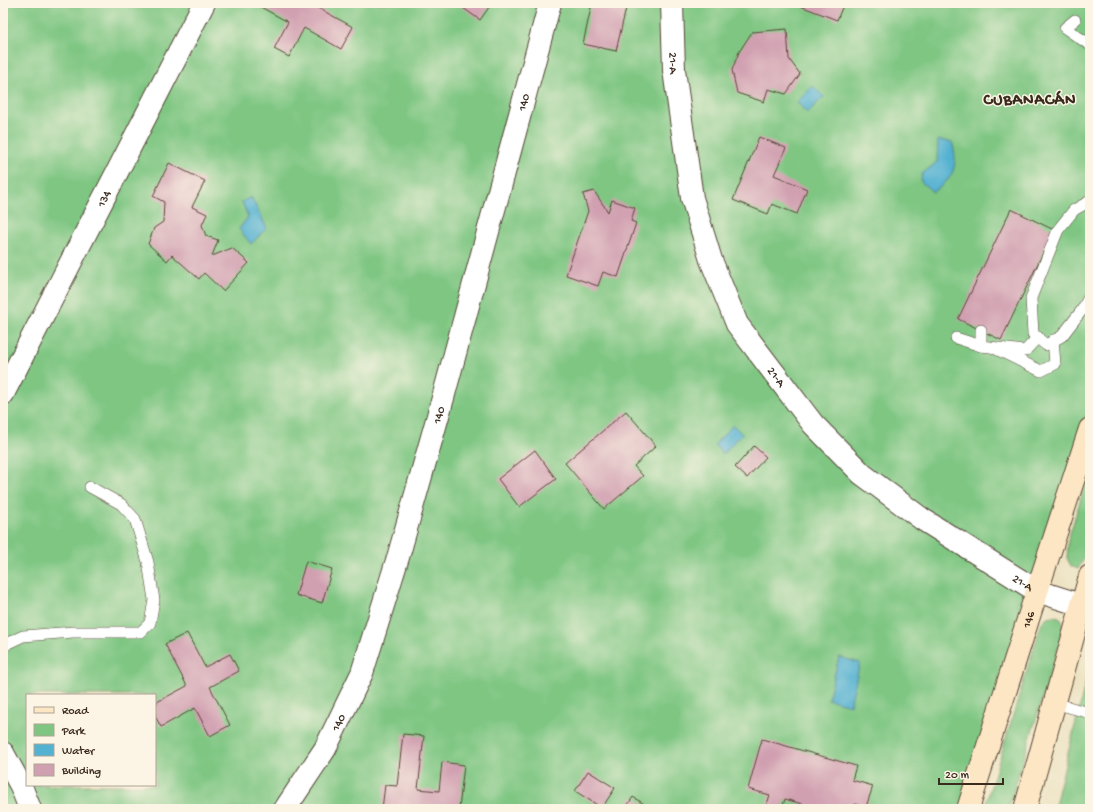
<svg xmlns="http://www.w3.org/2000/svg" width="1093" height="812" font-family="'Gochi Hand',sans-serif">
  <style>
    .green { fill: #7ec682; stroke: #5c7850; fill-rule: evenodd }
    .forest { fill: #66ab70; stroke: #506a47 }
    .water { fill: #53b1d1; stroke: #476e78 }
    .building { fill: #d09fb0 }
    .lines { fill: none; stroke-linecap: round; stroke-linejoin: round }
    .lane-casing { stroke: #564637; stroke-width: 12 }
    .street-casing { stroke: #564637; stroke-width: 24 }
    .secondary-casing { stroke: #564637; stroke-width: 24 }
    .lane { stroke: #fff; stroke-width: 11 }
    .street { stroke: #fff; stroke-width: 22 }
    .secondary { stroke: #fce6c4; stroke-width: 22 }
    .labels { text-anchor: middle; stroke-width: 3; stroke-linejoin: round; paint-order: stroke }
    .street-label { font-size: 12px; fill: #3b2a1e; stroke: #fcf5e5 }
    .district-label { font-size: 16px; font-weight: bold; letter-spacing: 1px; fill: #3b2a1e; stroke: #fcf5e5 }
  </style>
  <rect width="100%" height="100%" fill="#fcf5e5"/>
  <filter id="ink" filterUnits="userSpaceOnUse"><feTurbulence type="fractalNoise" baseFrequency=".025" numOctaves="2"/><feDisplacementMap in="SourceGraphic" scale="8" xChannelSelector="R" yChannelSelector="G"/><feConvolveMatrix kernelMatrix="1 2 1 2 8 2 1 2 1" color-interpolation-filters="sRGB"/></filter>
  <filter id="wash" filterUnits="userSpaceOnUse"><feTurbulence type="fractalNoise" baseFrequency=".012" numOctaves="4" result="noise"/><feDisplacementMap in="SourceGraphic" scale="16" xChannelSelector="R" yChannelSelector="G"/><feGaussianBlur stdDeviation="0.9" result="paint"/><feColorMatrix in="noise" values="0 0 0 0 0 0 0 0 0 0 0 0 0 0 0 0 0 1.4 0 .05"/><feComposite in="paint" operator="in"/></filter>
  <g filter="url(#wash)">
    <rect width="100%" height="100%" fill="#ede3c3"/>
    <g class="green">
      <path d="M3,3H1090V429L968,809H3ZM27,695H155V785H27Z"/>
      <polygon points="1090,469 1090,538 1084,559 1078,569 1071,566 1067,558 1068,540"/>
      <polygon points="1054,616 1059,617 1063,623 1060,642 1008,809 984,809 1042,622 1047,617"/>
      <polygon points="1090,666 1090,809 1054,809"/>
    </g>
    <polygon class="forest" points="1090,666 1090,697 1083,693"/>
    <g class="water">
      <polygon points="813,86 824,97 807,113 797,102"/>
      <path d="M938,140L952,142C959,165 954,179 933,192L921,182L922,174L937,162Z"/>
      <polygon points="251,197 267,228 251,244 239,229 248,217 242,202"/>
      <polygon points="733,425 742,434 723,454 714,445"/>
      <polygon points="839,657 860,663 850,705 828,699"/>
    </g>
    <g id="blocks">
      <g class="building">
        <polygon points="259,3 309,3 353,27 341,49 304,28 289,57 274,49 288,22 257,5"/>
        <polygon points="456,3 492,3 480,20"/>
        <polygon points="592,3 627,4 616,51 583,44"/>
        <polygon points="795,3 844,3 837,20 795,4"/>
        <polygon points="787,29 789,59 800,74 786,94 768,89 764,102 737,93 732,70 739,52 752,32"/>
        <polygon points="759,137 786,148 774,175 807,189 797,214 772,204 768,214 733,200"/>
        <polygon points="169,163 205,181 192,207 207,214 202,225 206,236 218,240 212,256 232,248 249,263 223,291 204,273 199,279 172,255 167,261 148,244 154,228 163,222 164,202 153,196"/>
        <polygon points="594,191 608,212 612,200 635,208 631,221 636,223 618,277 603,272 598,286 566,275 588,211 583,194"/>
        <polygon points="1011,209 1054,230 1001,340 958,319"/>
        <polygon points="626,411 656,446 634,466 643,476 604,509 565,463"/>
        <polygon points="754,446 766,457 747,478 735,467"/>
        <polygon points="535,450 556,479 519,507 498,479"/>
        <polygon points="306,561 332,569 322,603 296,595"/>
        <polygon points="187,633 205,667 230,654 239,671 210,687 230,725 210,736 195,708 161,727 155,716 155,703 187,686 165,644"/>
        <polygon points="403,734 424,736 418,789 439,791 442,762 464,765 459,809 435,809 435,808 418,805 418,809 382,809 385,785 397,786"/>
        <polygon points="762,739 856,766 852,780 873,786 866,807 855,804 853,809 819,809 785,799 782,809 774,809 766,807 770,795 748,789"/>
        <polygon points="588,771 615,788 602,808 575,791"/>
        <polygon points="633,797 652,809 625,809"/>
      </g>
    </g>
  </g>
  <g filter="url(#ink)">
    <use href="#blocks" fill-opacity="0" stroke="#564637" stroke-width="1"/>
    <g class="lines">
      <g class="lane-casing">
        <g id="lane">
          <polyline points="1075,20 1065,28 1090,45"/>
          <polyline points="1090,201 1074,210 1058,230 1031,298 1033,334 1046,345 1062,336 1082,310 1090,295"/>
          <polyline points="981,330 981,346 1025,351 1038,337"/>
          <polyline points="956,338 981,346"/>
          <polyline points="994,348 1041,371 1055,364 1053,340"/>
          <polyline points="3,648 8,643 23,636 73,632 141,632 150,623 154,600 148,562 135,519 121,504 90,487"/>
          <polyline points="1054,703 1090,713"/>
        </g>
      </g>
      <g class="street-casing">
        <g id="street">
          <path id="s1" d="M672,3L674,70L692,198L711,260L737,324L813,424L862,474L922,519L1037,591L1081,605L1090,609"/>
          <path id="s2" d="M3,394L204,3"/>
          <polyline points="3,753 21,786 30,809"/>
          <path id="s3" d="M285,809L325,749L362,673L399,554L443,398L550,3"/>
        </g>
      </g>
      <g class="secondary-casing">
        <g id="secondary">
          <path id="s4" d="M968,809L1037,591L1090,429"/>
          <polyline points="1025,809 1090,576"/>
        </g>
      </g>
      <use href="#lane" class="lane"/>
      <use href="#street" class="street"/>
      <use href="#secondary" class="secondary"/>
    </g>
  </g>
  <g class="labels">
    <g class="street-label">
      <text dy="4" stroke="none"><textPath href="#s1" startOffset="60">21-A</textPath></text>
      <text dy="4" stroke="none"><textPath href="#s3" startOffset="750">140</textPath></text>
      <text dy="4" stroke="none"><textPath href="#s2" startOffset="220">134</textPath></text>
      <text dy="4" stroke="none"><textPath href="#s1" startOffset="396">21-A</textPath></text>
      <text dy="4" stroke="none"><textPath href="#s3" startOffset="426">140</textPath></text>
      <text dy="4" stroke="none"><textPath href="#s1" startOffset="720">21-A</textPath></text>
      <text dy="4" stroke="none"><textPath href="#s4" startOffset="199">146</textPath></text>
      <text dy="4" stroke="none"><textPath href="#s3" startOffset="102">140</textPath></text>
    </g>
    <g class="district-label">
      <text x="1030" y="104">CUBANACÁN</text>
    </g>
  </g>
  <rect width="1093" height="812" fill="none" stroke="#fcf5e5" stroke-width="16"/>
  <rect x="26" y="694" width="130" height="92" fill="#fcf5e5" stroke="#afa495"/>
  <rect x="34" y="707" width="20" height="6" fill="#fce6c4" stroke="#afa495"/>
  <text x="62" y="714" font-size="12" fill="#3b2a1e">Road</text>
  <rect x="34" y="724" width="20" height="12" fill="#7ec682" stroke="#afa495"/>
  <text x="62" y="734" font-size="12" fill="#3b2a1e">Park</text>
  <rect x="34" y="744" width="20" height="12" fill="#53b1d1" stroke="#afa495"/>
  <text x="62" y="754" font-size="12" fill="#3b2a1e">Water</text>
  <rect x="34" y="764" width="20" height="12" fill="#d09fb0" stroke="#afa495"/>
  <text x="62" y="774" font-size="12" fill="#3b2a1e">Building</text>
  <path d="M939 778v6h64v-6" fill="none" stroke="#3b2a1e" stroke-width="2"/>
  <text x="945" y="778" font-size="12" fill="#3b2a1e" stroke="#fcf5e5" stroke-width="3" paint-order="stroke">20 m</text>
</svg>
